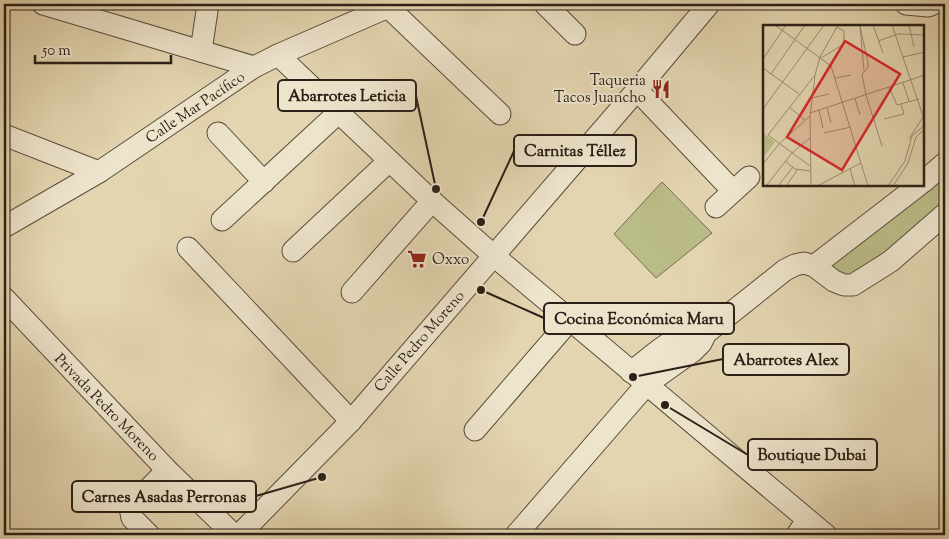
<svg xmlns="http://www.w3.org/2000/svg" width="949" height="539" font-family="'Sorts Mill Goudy',serif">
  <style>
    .green { fill: #babc87; stroke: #726e4f }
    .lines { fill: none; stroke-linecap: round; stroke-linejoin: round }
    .minor-casing { stroke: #594d3d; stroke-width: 23 }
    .minor { stroke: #ede4cc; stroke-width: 21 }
    .labels { text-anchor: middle; stroke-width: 4; stroke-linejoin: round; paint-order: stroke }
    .poi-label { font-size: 15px; fill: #2b2017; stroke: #ede4cc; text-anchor: end }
    .street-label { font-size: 15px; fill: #2b2017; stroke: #ede4cc }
    .inset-road { fill: none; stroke: #998d73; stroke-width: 1 }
    .view { fill: #d62828; fill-opacity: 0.15; stroke: #d62828; stroke-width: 2.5 }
    .inset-edge { fill: none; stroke: #2b2017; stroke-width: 2.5 }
    .leader { fill: none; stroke: #2b2017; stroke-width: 2 }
    .callout-dot { fill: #2b2017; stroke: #ede4cc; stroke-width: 2 }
    .callout { fill: #ede4cc; stroke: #2b2017; stroke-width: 2 }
    .callout-label { font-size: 16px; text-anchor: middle; font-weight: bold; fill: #2b2017 }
  </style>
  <rect width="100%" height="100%" fill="#e3d5b0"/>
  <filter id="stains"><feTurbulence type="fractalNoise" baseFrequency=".004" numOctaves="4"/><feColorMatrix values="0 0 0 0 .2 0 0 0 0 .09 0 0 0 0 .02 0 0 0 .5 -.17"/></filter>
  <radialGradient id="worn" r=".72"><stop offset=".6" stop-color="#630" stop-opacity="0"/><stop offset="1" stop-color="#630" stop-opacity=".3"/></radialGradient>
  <g class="green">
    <polygon points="945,169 945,206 851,280 823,266"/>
    <polygon points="662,182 712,233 656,278 614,234"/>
  </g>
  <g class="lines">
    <g class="minor-casing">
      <g id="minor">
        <polyline points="43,4 254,67"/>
        <polyline points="545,4 575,34"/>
        <polyline points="906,4 928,6 933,4"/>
        <polyline points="388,7 500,114"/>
        <polyline points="201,51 208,4"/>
        <polyline points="278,55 432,201 494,256 826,535"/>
        <polyline points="637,90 733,191"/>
        <polyline points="218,133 264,182"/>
        <polyline points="4,135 99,172"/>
        <polyline points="923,182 945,163"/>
        <polyline points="716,207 749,177"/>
        <polyline points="222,220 338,113"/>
        <polyline points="4,227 99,172 254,67 278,55 395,4"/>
        <polyline points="188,248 351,421"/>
        <polyline points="293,251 389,161"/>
        <polyline points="814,266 919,185"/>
        <polyline points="352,292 432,201"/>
        <polyline points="4,298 167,470 234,535"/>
        <path d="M631,372C646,361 666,342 683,336C690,333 699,333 706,333"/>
        <polyline points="475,430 570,320"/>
        <polyline points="149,535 132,518 130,508 167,470"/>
        <polyline points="239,535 351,421 637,90 709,4"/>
        <polyline points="516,535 647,384 692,352 701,343 706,333 785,270 795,265 804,263 814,266 834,281 844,285 853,285 891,261 945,214"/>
        <polyline points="797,535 807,520"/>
      </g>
    </g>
    <use href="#minor" class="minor"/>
  </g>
  <defs>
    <g id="restaurant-bare" transform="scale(1.5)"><path d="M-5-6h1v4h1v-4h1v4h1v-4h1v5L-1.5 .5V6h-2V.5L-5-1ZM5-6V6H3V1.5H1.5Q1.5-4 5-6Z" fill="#8f2418" stroke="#ede4cc" stroke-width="2.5" paint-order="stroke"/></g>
    <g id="supermarket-bare" transform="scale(1.5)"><path d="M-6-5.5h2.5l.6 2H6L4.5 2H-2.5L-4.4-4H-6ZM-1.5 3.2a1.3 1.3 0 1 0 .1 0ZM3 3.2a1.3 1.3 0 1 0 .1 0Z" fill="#8f2418" stroke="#ede4cc" stroke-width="2.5" paint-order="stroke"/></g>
  </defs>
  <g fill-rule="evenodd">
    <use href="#restaurant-bare" x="661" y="89"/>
    <use href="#supermarket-bare" x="417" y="259"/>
  </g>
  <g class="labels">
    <g class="poi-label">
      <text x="646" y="85">Taqueria<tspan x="646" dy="17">Tacos Juancho</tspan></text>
      <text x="432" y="264" text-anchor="start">Oxxo</text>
    </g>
    <g class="street-label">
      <text transform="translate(195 107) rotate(-34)" y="5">Calle Mar Pacífico</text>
      <text transform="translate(419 341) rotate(-49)" y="5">Calle Pedro Moreno</text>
      <text transform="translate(107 407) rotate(46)" y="5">Privada Pedro Moreno</text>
    </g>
  </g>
  <g transform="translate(763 25)">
    <rect width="161" height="161" fill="#e3d5b0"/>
    <path d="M0,108L12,117L0,133Z" fill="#babc87"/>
    <path class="inset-road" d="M12,0L68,41L105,161M110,0L120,28M129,0L160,91M146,0L151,22M97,1L105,38V43L99,49L103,70L119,121M97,1L101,46M115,16L135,9L162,10M140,32L162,27M58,33L81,19V6L74,2M0,34L23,0M0,43L36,69M8,49L42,0M72,53L88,50M140,58L146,76M126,62L134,80L156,74M49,73L66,69M92,74L97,90M26,82L42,95M64,83L68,98M0,84L61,0M56,85L60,103M47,88L162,50M121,94L141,89L138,79M61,108L88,102M146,114L160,92M22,136L32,144L48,146M0,139L17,118L47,91M47,141L5,110L52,50L57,32L75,0M87,144L92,161M3,161L29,128L47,113M15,161L30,142M23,161L35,144M48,161L47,91L52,51M54,161L98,138M125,161L142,136L149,111L162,100M130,161L145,138L153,112L162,104"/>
    <path class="view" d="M82,16L137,49L79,145L24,112Z"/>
    <rect width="161" height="161" class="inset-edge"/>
  </g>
  <path class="leader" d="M436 189L416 96M481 222L514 151M481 290L544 318M633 377L723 359M665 405L748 455M322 477L256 496"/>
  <g class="callout-dot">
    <circle cx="436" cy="189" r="5"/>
    <circle cx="481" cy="222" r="5"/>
    <circle cx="481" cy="290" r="5"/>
    <circle cx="633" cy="377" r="5"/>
    <circle cx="665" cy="405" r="5"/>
    <circle cx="322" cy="477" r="5"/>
  </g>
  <g class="callout">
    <rect x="278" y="80" width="138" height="31" rx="5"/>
    <rect x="514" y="135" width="122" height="31" rx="5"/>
    <rect x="544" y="303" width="190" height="31" rx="5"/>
    <rect x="723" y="344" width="126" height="31" rx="5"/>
    <rect x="748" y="439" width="129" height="31" rx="5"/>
    <rect x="72" y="481" width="184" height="31" rx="5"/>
  </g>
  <g class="callout-label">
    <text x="347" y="101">Abarrotes Leticia</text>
    <text x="575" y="156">Carnitas Téllez</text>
    <text x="639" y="324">Cocina Económica Maru</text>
    <text x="786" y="365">Abarrotes Alex</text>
    <text x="812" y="460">Boutique Dubai</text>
    <text x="164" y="502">Carnes Asadas Perronas</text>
  </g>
  <rect width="949" height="539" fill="none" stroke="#e3d5b0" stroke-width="20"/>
  <rect x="5" y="5" width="939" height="529" fill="none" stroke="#2b2017" stroke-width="2.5"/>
  <rect x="10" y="10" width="929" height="519" fill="none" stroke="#2b2017"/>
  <path d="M35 55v8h136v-8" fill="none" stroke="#2b2017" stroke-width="2.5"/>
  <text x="42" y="55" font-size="15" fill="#2b2017" stroke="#ede4cc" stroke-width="4" paint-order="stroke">50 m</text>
  <rect width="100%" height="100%" filter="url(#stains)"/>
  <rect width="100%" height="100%" fill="url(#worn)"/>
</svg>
